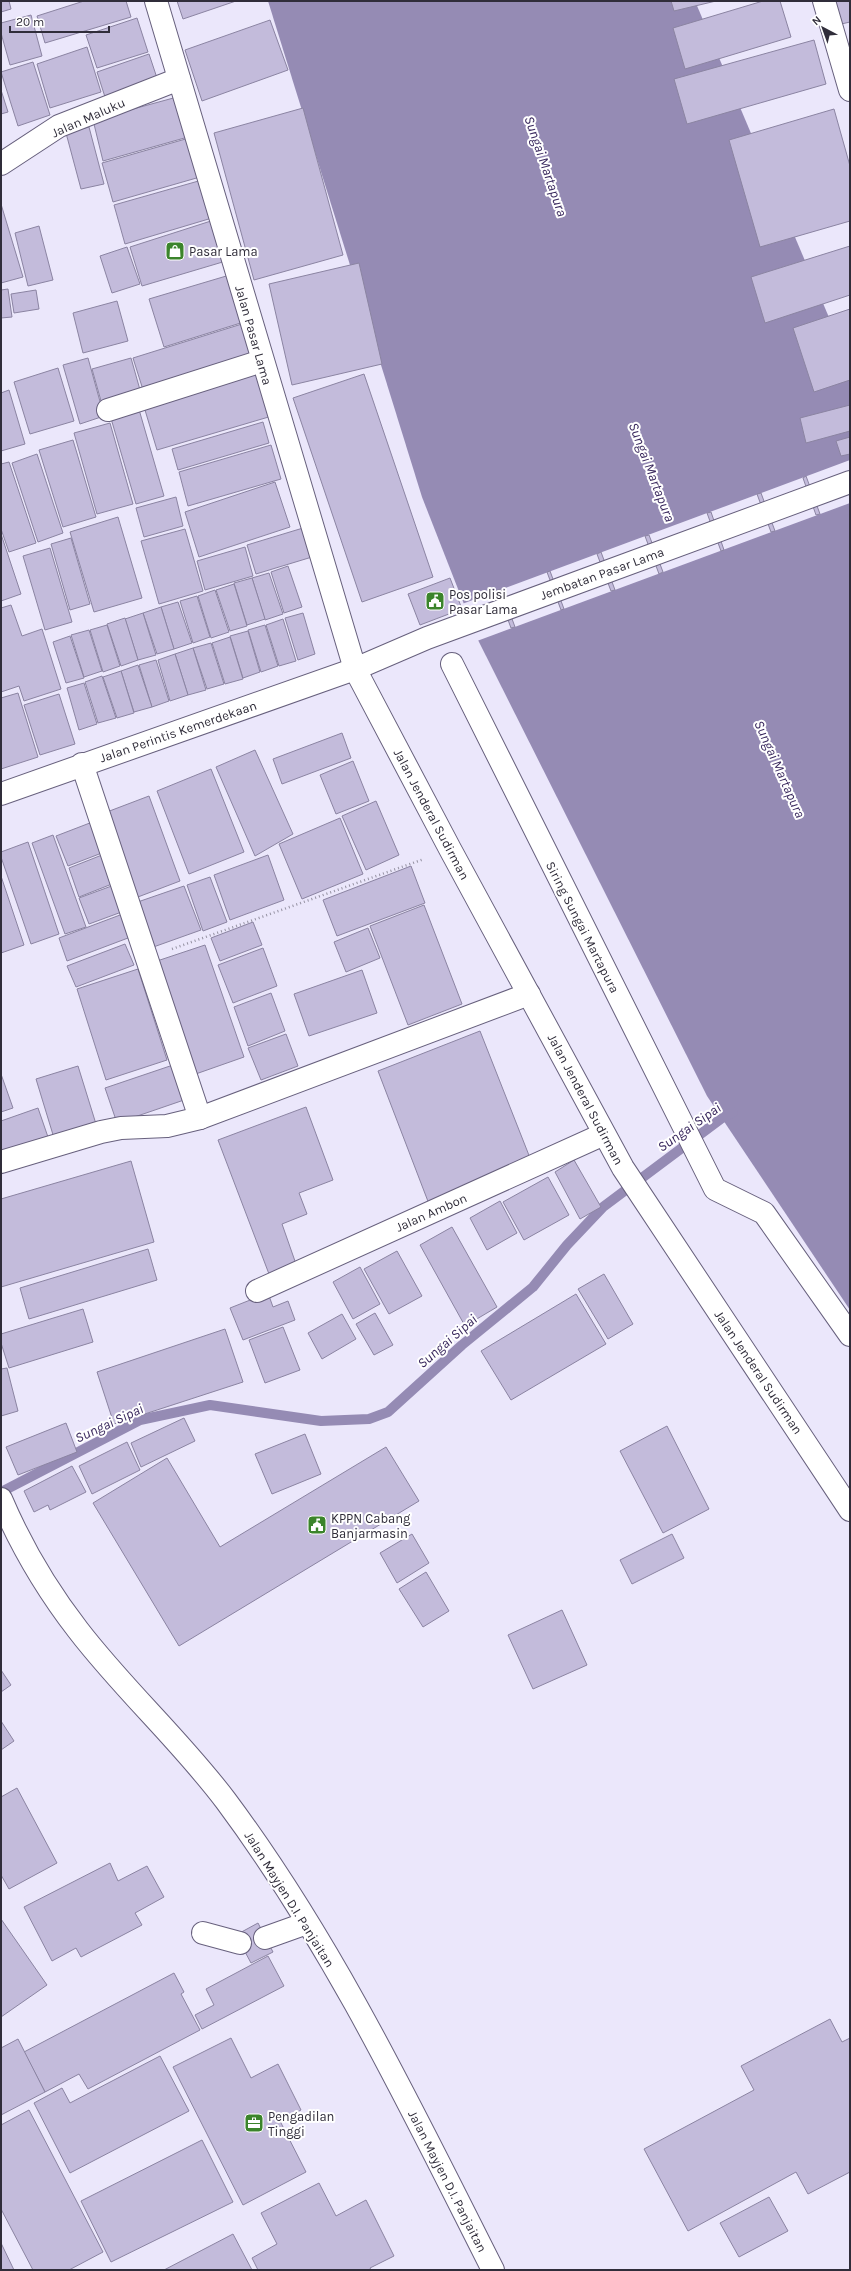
<svg xmlns="http://www.w3.org/2000/svg" width="851" height="2271" font-family="Karla,sans-serif">
  <style>
    .water { fill: #958bb4 }
    .pier { fill: #ebe7fb }
    .lines { fill: none; stroke-linecap: round; stroke-linejoin: round }
    .stream { stroke: #958bb4; stroke-width: 10 }
    .building { fill: #c3bbdb; stroke: #8b84a2 }
    .minor-casing { stroke: #67607d; stroke-width: 24 }
    .major-casing { stroke: #67607d; stroke-width: 24 }
    .path { stroke: #9592a2; stroke-width: 2.5; stroke-dasharray: 1 3; stroke-linecap: butt }
    .minor { stroke: #fff; stroke-width: 22 }
    .major { stroke: #fff; stroke-width: 22 }
    .labels { text-anchor: middle; stroke-width: 4; stroke-linejoin: round; paint-order: stroke }
    .street-label { font-size: 13px; fill: #302d3a; stroke: #fff }
    .poi-label { font-size: 13px; fill: #302d3a; stroke: #fff; text-anchor: start }
    .water-label { font-size: 14px; font-style: italic; fill: #3a295e; stroke: #fff }
  </style>
  <rect width="100%" height="100%" fill="#ebe7fb"/>
  <polygon class="water" points="268,1 695,1 850,367 850,1310 707,1096 478,640 422,497"/>
  <polygon class="pier" points="850,460 850,503 477,641 462,604"/>
  <g class="lines">
    <polyline class="stream" points="1,1492 140,1420 210,1405 321,1421 369,1419 388,1412 462,1345 533,1287 567,1245 603,1207 722,1118 733,1112"/>
  </g>
  <g class="building">
    <polygon points="1,1 9,1 11,9 1,12"/>
    <polygon points="84,1 126,1 131,17 45,43 37,16"/>
    <polygon points="177,1 236,1 183,19"/>
    <polygon points="671,1 716,1 674,11"/>
    <polygon points="763,1 780,1 791,37 685,69 673,28"/>
    <polygon points="832,1 850,1 850,22 837,25"/>
    <polygon points="31,15 42,56 10,65 1,33 1,23"/>
    <polygon points="137,18 148,52 97,68 86,35"/>
    <polygon points="270,20 288,70 202,101 185,50"/>
    <polygon points="814,40 826,84 687,124 674,79"/>
    <polygon points="87,47 101,92 50,108 37,64"/>
    <polygon points="149,54 157,78 105,97 97,72"/>
    <polygon points="33,62 50,115 18,126 1,72"/>
    <polygon points="1,90 8,112 1,114"/>
    <polygon points="177,97 188,137 103,161 93,120"/>
    <polygon points="303,108 343,255 254,280 214,133"/>
    <polygon points="834,109 850,166 850,221 760,247 729,140"/>
    <polygon points="89,127 104,184 81,189 66,133"/>
    <polygon points="189,138 200,177 113,202 102,163"/>
    <polygon points="202,180 212,218 125,244 114,205"/>
    <polygon points="1,204 23,277 1,283"/>
    <polygon points="214,220 226,261 142,286 130,247"/>
    <polygon points="39,226 53,280 28,286 15,233"/>
    <polygon points="850,246 850,295 765,323 751,277"/>
    <polygon points="127,247 140,284 112,293 100,256"/>
    <polygon points="359,263 382,364 292,385 269,284"/>
    <polygon points="233,274 247,321 164,347 149,299"/>
    <polygon points="8,289 12,317 1,318 1,290"/>
    <polygon points="36,290 39,309 14,313 11,294"/>
    <polygon points="117,301 128,341 83,353 73,313"/>
    <polygon points="850,309 850,380 814,392 793,328"/>
    <polygon points="245,323 256,358 144,393 133,358"/>
    <polygon points="88,358 104,416 80,424 63,365"/>
    <polygon points="131,358 142,397 103,408 92,369"/>
    <polygon points="258,367 272,416 157,450 142,400"/>
    <polygon points="58,368 74,421 30,434 14,382"/>
    <polygon points="364,374 433,577 362,602 293,398"/>
    <polygon points="9,390 25,444 1,451 1,393"/>
    <polygon points="850,405 850,431 806,443 800,418"/>
    <polygon points="138,406 164,496 136,504 110,415"/>
    <polygon points="263,422 269,443 178,470 172,449"/>
    <polygon points="110,423 133,504 97,514 74,433"/>
    <polygon points="850,437 850,454 841,456 836,441"/>
    <polygon points="73,440 96,517 63,527 39,450"/>
    <polygon points="271,445 281,479 188,506 179,472"/>
    <polygon points="37,454 63,533 38,542 12,463"/>
    <polygon points="9,462 36,543 9,552 1,529 1,464"/>
    <polygon points="806,476 820,514 816,515 803,478"/>
    <polygon points="275,482 290,527 199,557 185,512"/>
    <polygon points="761,493 775,531 771,532 757,494"/>
    <polygon points="176,497 183,526 144,537 136,508"/>
    <polygon points="711,512 724,550 721,551 707,513"/>
    <polygon points="118,517 142,598 94,612 70,532"/>
    <polygon points="303,528 312,557 256,574 247,545"/>
    <polygon points="185,529 203,591 159,604 141,541"/>
    <polygon points="1,534 21,594 1,601"/>
    <polygon points="649,535 663,572 659,574 645,536"/>
    <polygon points="71,538 90,604 70,610 51,544"/>
    <polygon points="245,547 253,576 205,590 197,561"/>
    <polygon points="50,548 72,622 45,630 23,556"/>
    <polygon points="601,552 615,590 611,591 597,554"/>
    <polygon points="288,566 302,607 284,613 271,572"/>
    <polygon points="550,571 564,609 561,610 547,572"/>
    <polygon points="269,573 283,614 265,620 252,578"/>
    <polygon points="252,578 265,619 247,625 234,583"/>
    <polygon points="450,578 462,609 420,625 408,594"/>
    <polygon points="234,584 247,626 230,631 216,590"/>
    <polygon points="501,589 515,627 511,628 497,590"/>
    <polygon points="215,590 229,632 211,638 198,596"/>
    <polygon points="197,596 210,637 193,643 180,601"/>
    <polygon points="178,602 192,643 174,649 161,607"/>
    <polygon points="11,605 22,636 42,629 61,689 24,701 19,686 1,692 1,608"/>
    <polygon points="161,607 174,649 157,654 143,613"/>
    <polygon points="143,613 156,655 138,660 125,619"/>
    <polygon points="303,613 315,654 298,660 285,618"/>
    <polygon points="125,618 138,660 121,666 107,624"/>
    <polygon points="283,619 296,661 279,666 266,625"/>
    <polygon points="107,625 120,666 103,672 90,630"/>
    <polygon points="265,625 278,666 261,672 248,630"/>
    <polygon points="89,630 102,671 84,677 71,635"/>
    <polygon points="248,631 260,672 243,678 230,636"/>
    <polygon points="70,636 84,678 66,683 53,642"/>
    <polygon points="230,637 243,679 225,684 212,643"/>
    <polygon points="211,643 224,684 207,689 193,648"/>
    <polygon points="193,648 206,690 188,695 175,654"/>
    <polygon points="175,654 188,695 170,701 158,660"/>
    <polygon points="156,660 169,701 152,707 139,665"/>
    <polygon points="138,665 152,707 134,712 121,671"/>
    <polygon points="121,671 134,713 117,718 103,677"/>
    <polygon points="102,676 116,718 98,723 85,682"/>
    <polygon points="84,683 97,724 79,730 67,688"/>
    <polygon points="18,693 38,757 1,769 1,698"/>
    <polygon points="59,694 75,744 40,755 24,705"/>
    <polygon points="342,733 351,758 282,784 273,759"/>
    <polygon points="255,750 293,834 255,856 216,767"/>
    <polygon points="353,761 369,801 336,814 320,775"/>
    <polygon points="211,769 244,852 189,874 157,791"/>
    <polygon points="149,796 180,881 130,900 99,815"/>
    <polygon points="376,801 399,855 366,870 342,816"/>
    <polygon points="340,818 363,874 302,899 279,844"/>
    <polygon points="95,821 107,851 68,866 56,836"/>
    <polygon points="53,835 86,927 65,934 32,843"/>
    <polygon points="28,842 59,934 31,944 1,857 1,852"/>
    <polygon points="107,853 117,882 79,897 69,868"/>
    <polygon points="268,855 284,900 230,920 214,875"/>
    <polygon points="411,866 425,903 337,936 323,900"/>
    <polygon points="1,876 24,945 1,953"/>
    <polygon points="210,877 227,922 203,931 187,885"/>
    <polygon points="117,884 127,910 89,924 79,898"/>
    <polygon points="184,886 201,930 145,950 129,905"/>
    <polygon points="424,905 462,1004 408,1025 370,926"/>
    <polygon points="128,912 136,935 67,961 59,938"/>
    <polygon points="253,922 262,945 220,961 211,938"/>
    <polygon points="368,928 380,958 346,972 334,942"/>
    <polygon points="125,944 134,965 76,987 67,966"/>
    <polygon points="205,945 244,1057 190,1076 151,963"/>
    <polygon points="263,948 277,986 233,1003 218,965"/>
    <polygon points="138,969 167,1060 106,1080 77,989"/>
    <polygon points="362,970 377,1013 309,1036 294,994"/>
    <polygon points="271,993 285,1031 248,1046 234,1007"/>
    <polygon points="480,1031 532,1163 429,1204 378,1071"/>
    <polygon points="286,1034 298,1066 261,1080 248,1048"/>
    <polygon points="173,1065 184,1100 117,1123 105,1088"/>
    <polygon points="78,1066 96,1124 54,1138 36,1079"/>
    <polygon points="1,1074 13,1108 1,1112"/>
    <polygon points="306,1107 333,1180 299,1193 307,1214 282,1224 296,1264 269,1274 218,1140"/>
    <polygon points="38,1108 49,1140 1,1156 1,1121"/>
    <polygon points="574,1160 601,1207 580,1219 555,1172"/>
    <polygon points="131,1161 154,1242 1,1287 1,1199"/>
    <polygon points="548,1177 569,1215 524,1240 503,1202"/>
    <polygon points="500,1201 517,1233 487,1250 470,1218"/>
    <polygon points="452,1227 497,1307 465,1326 420,1245"/>
    <polygon points="148,1249 157,1280 29,1319 20,1288"/>
    <polygon points="397,1251 422,1296 389,1314 364,1269"/>
    <polygon points="360,1267 380,1304 353,1319 333,1282"/>
    <polygon points="604,1274 633,1324 608,1339 578,1289"/>
    <polygon points="268,1293 273,1307 288,1301 295,1320 243,1340 230,1308"/>
    <polygon points="576,1294 606,1344 511,1400 481,1351"/>
    <polygon points="83,1309 93,1342 9,1368 1,1343 1,1334"/>
    <polygon points="375,1313 393,1345 374,1355 356,1324"/>
    <polygon points="342,1314 356,1339 322,1359 308,1333"/>
    <polygon points="283,1327 300,1370 265,1383 249,1340"/>
    <polygon points="225,1329 243,1382 114,1424 97,1372"/>
    <polygon points="7,1368 18,1411 1,1416 1,1369"/>
    <polygon points="184,1418 195,1441 141,1467 131,1443"/>
    <polygon points="66,1423 77,1452 18,1475 6,1447"/>
    <polygon points="667,1426 709,1509 663,1533 620,1451"/>
    <polygon points="305,1434 321,1474 272,1494 255,1454"/>
    <polygon points="127,1442 140,1470 92,1494 79,1466"/>
    <polygon points="386,1447 419,1501 179,1646 93,1503 167,1458 220,1547"/>
    <polygon points="72,1466 86,1492 50,1510 48,1505 34,1512 24,1491"/>
    <polygon points="412,1534 429,1563 397,1583 380,1553"/>
    <polygon points="672,1534 684,1558 632,1584 620,1560"/>
    <polygon points="426,1572 449,1611 423,1627 399,1589"/>
    <polygon points="562,1610 587,1665 533,1689 508,1635"/>
    <polygon points="1,1670 11,1685 1,1692"/>
    <polygon points="1,1721 14,1741 1,1750"/>
    <polygon points="17,1788 57,1863 9,1889 1,1875 1,1797"/>
    <polygon points="110,1863 118,1881 147,1866 164,1897 135,1913 142,1925 81,1957 76,1948 52,1961 24,1907"/>
    <polygon points="1,1919 47,1985 1,2017"/>
    <polygon points="258,1923 273,1952 251,1963 236,1935"/>
    <polygon points="268,1956 284,1986 202,2029 195,2015 214,2005 206,1989"/>
    <polygon points="174,1973 184,1992 181,1994 200,2030 88,2089 79,2074 45,2092 24,2052"/>
    <polygon points="830,2019 842,2042 850,2038 850,2172 808,2194 796,2172 688,2231 644,2149 754,2090 741,2066"/>
    <polygon points="231,2038 251,2078 278,2064 301,2110 280,2121 306,2172 243,2205 173,2067"/>
    <polygon points="18,2039 45,2092 1,2115 1,2048"/>
    <polygon points="160,2056 189,2111 70,2173 34,2103 62,2088 70,2103"/>
    <polygon points="29,2110 103,2252 69,2270 33,2270 1,2209 1,2125"/>
    <polygon points="202,2140 233,2202 111,2262 81,2201"/>
    <polygon points="319,2183 336,2216 366,2200 394,2256 370,2268 371,2270 258,2270 252,2258 277,2244 261,2213"/>
    <polygon points="769,2197 788,2231 739,2257 720,2223"/>
    <polygon points="233,2234 252,2270 164,2270"/>
    <polygon points="1,2243 14,2270 1,2270"/>
  </g>
  <g class="lines">
    <g class="minor-casing">
      <g id="minor">
        <polyline points="156,1 355,669"/>
        <polyline points="824,1 850,90"/>
        <polyline points="1,164 59,126 179,79"/>
        <polyline points="108,410 262,361"/>
        <polyline points="452,664 715,1189 764,1213 850,1335"/>
        <polyline points="82,764 200,1118"/>
        <polyline points="1,1162 101,1132 121,1128 167,1126 200,1118 529,994"/>
        <polyline points="257,1291 604,1134"/>
        <polyline points="203,1933 240,1943"/>
        <polyline points="265,1938 307,1923"/>
      </g>
    </g>
    <g class="major-casing">
      <g id="major">
        <polyline points="355,669 450,849 623,1168 850,1510"/>
        <polyline points="1,794 355,669 427,638 850,482"/>
        <path d="M1,1499C21,1546 47,1590 78,1630C124,1690 181,1741 226,1801C334,1946 412,2110 493,2270"/>
      </g>
    </g>
    <polyline class="path" points="172,949 424,859"/>
    <use href="#minor" class="minor"/>
    <use href="#major" class="major"/>
  </g>
  <defs>
    <g id="shop-square" transform="scale(1)"><rect x="-9" y="-9" width="18" height="18" rx="4" fill="#3b842b" stroke="#fff"/><path d="M-5-2.5h2.3a2.7 3.5 0 0 1 5.4 0H5L5.5 6h-11ZM-1.5-2.5h3a1.5 2.3 0 0 0-3 0Z" fill="#fff"/></g>
    <g id="civic-square" transform="scale(1)"><rect x="-9" y="-9" width="18" height="18" rx="4" fill="#3b842b" stroke="#fff"/><path d="M-.6-6.5H3V-4.5H.6V-3L4-1V1h2V6H-6V1h2V-1L-.6-3ZM-1.2 2.5V6h2.4V2.5Z" fill="#fff"/></g>
    <g id="office-square" transform="scale(1)"><rect x="-9" y="-9" width="18" height="18" rx="4" fill="#3b842b" stroke="#fff"/><path d="M-6-3h4V-5.5h4V-3h4V5H-6ZM-1-4.5V-3h2v-1.5ZM-6 0V1H6V0Z" fill="#fff"/></g>
  </defs>
  <g fill-rule="evenodd">
    <use href="#shop-square" x="175" y="251"/>
    <use href="#civic-square" x="435" y="601"/>
    <use href="#civic-square" x="317" y="1525"/>
    <use href="#office-square" x="254" y="2123"/>
  </g>
  <g class="labels">
    <g class="street-label">
      <text transform="translate(88 117) rotate(-24)" y="5">Jalan Maluku</text>
      <text transform="translate(254 335) rotate(74)" y="5">Jalan Pasar Lama</text>
      <text transform="translate(602 573) rotate(-20)" y="5">Jembatan Pasar Lama</text>
      <text transform="translate(178 731) rotate(-19)" y="5">Jalan Perintis Kemerdekaan</text>
      <text transform="translate(432 814) rotate(62)" y="5">Jalan Jenderal Sudirman</text>
      <text transform="translate(583 927) rotate(63)" y="5">Siring Sungai Martapura</text>
      <text transform="translate(586 1099) rotate(62)" y="5">Jalan Jenderal Sudirman</text>
      <text transform="translate(431 1212) rotate(-24)" y="5">Jalan Ambon</text>
      <text transform="translate(759 1372) rotate(56)" y="5">Jalan Jenderal Sudirman</text>
      <text transform="translate(290 1899) rotate(58)" y="5">Jalan Mayjen D.I. Panjaitan</text>
      <text transform="translate(448 2181) rotate(63)" y="5">Jalan Mayjen D.I. Panjaitan</text>
    </g>
    <g class="poi-label">
      <text x="189" y="256">Pasar Lama</text>
      <text x="449" y="599">Pos polisi<tspan x="449" dy="15">Pasar Lama</tspan></text>
      <text x="331" y="1523">KPPN Cabang<tspan x="331" dy="15">Banjarmasin</tspan></text>
      <text x="268" y="2121">Pengadilan<tspan x="268" dy="15">Tinggi</tspan></text>
    </g>
    <g class="water-label">
      <text transform="translate(546 166) rotate(71)" y="5">Sungai Martapura</text>
      <text transform="translate(652 472) rotate(69)" y="5">Sungai Martapura</text>
      <text transform="translate(780 769) rotate(66)" y="5">Sungai Martapura</text>
      <text transform="translate(689 1127) rotate(-35)" y="5">Sungai Sipai</text>
      <text transform="translate(447 1341) rotate(-41)" y="5">Sungai Sipai</text>
      <text transform="translate(109 1423) rotate(-25)" y="5">Sungai Sipai</text>
    </g>
  </g>
  <rect width="851" height="2271" fill="none" stroke="#302d3a" stroke-width="4"/>
  <g transform="translate(823 28) rotate(319)" stroke="#ffffff" stroke-width="3" paint-order="stroke">
  <path d="M0-3L7 15L0 10L-7 15Z" fill="#302d3a"/>
  <text y="-6" font-size="11" font-weight="bold" text-anchor="middle" fill="#302d3a">N</text>
  </g>
  <path d="M10 26v6h99v-6" fill="none" stroke="#302d3a" stroke-width="2"/>
  <text x="16" y="26" font-size="12" fill="#302d3a" stroke="#ffffff" stroke-width="3" paint-order="stroke">20 m</text>
</svg>
